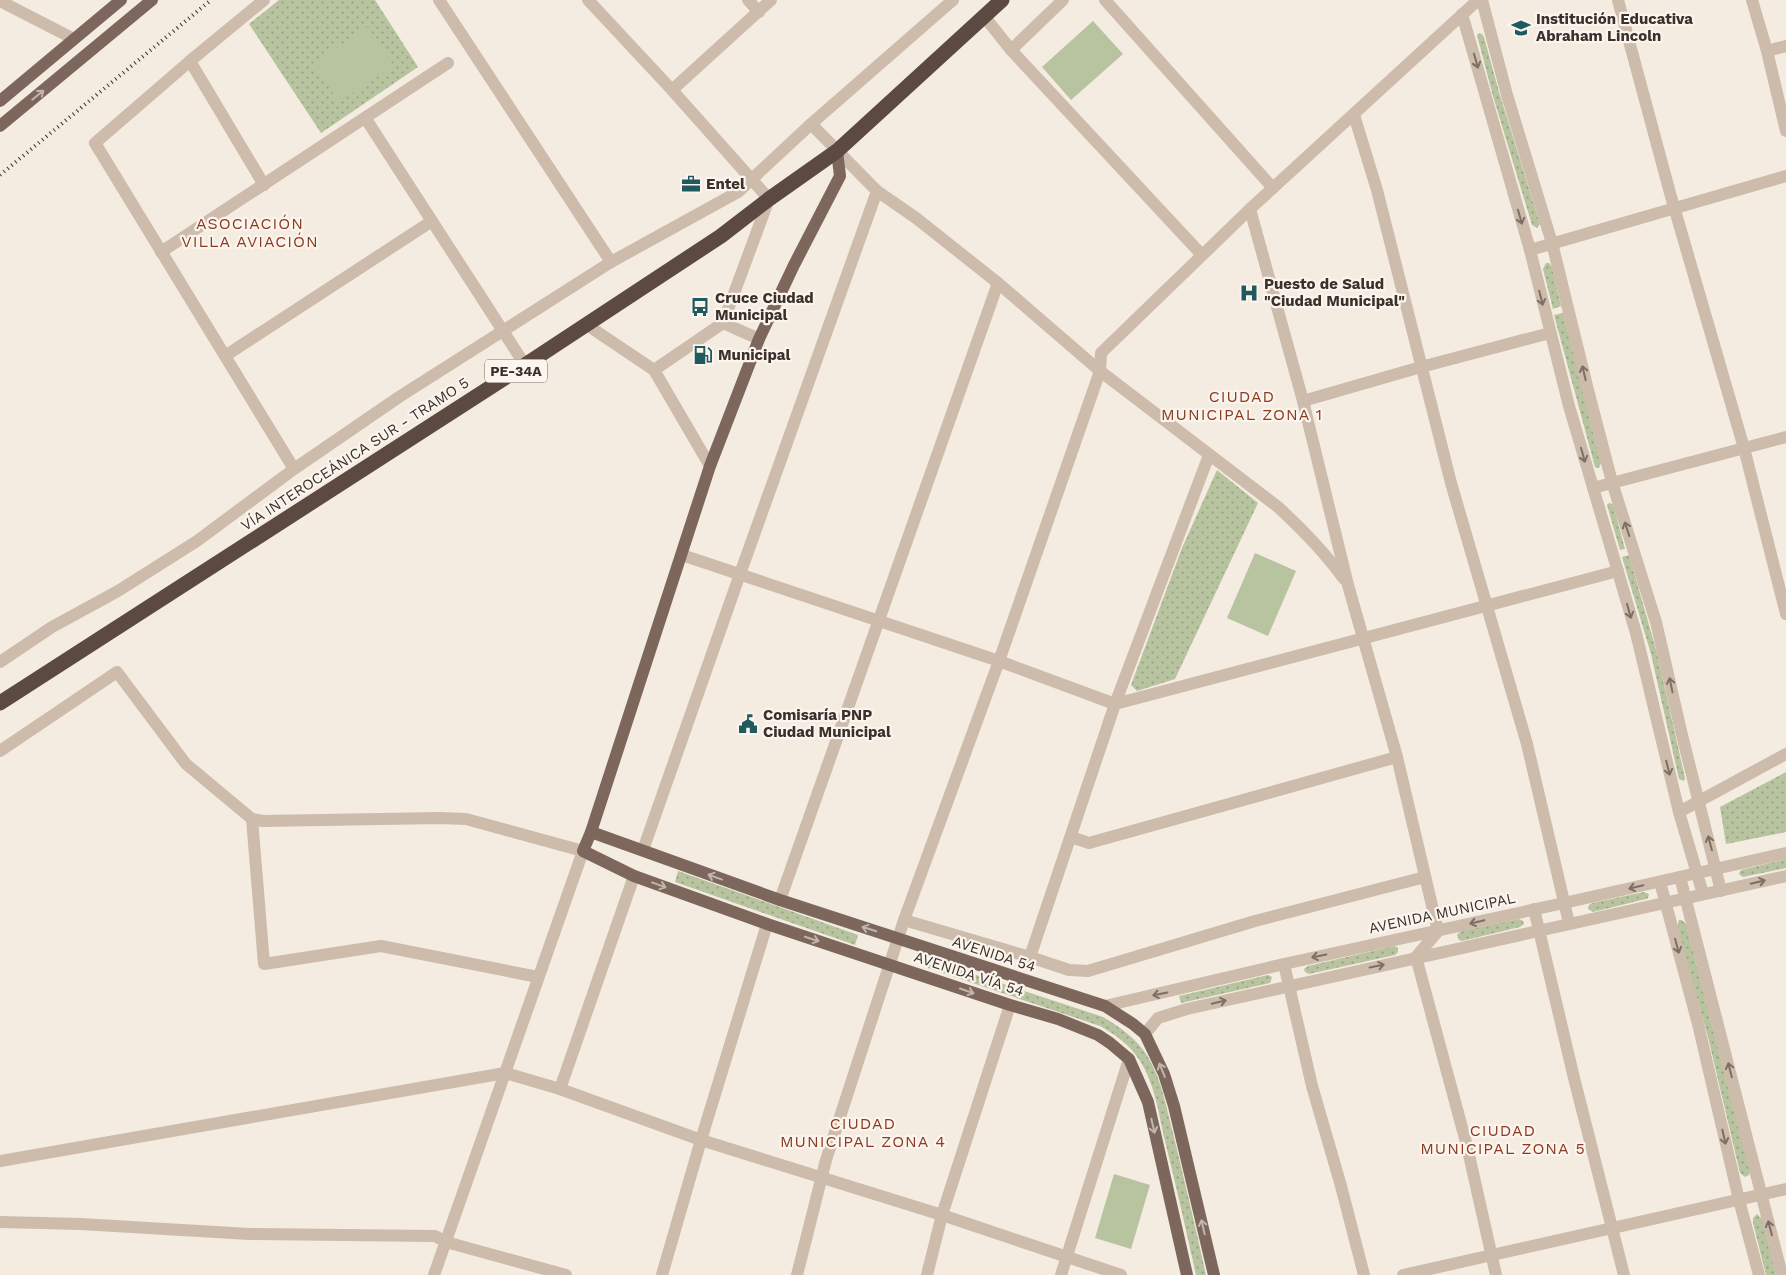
<svg xmlns="http://www.w3.org/2000/svg" width="1786" height="1275" font-family="'Work Sans',sans-serif">
  <style>
    .grass { fill: url(#grass-dots) }
    .pitch { fill: #b8c4a0 }
    .lines { fill: none; stroke-linecap: round; stroke-linejoin: round }
    .minor { stroke: #cdbbac; stroke-width: 12 }
    .major { stroke: #7d675c; stroke-width: 12 }
    .highway { stroke: #5c4a42; stroke-width: 15 }
    .rail { stroke: #3b302b; stroke-width: 4; stroke-dasharray: 1 4; stroke-linecap: butt }
    .oneway { stroke: #7d6f65 }
    .oneway2 { stroke: #c2b5ac }
    .labels { text-anchor: middle; stroke-width: 4.5; stroke-linejoin: round; paint-order: stroke }
    .shield { fill: #fbf5ee; stroke: #756b66; stroke-width: 1 }
    .shield-label { font-size: 14px; font-weight: bold; fill: #3b302b }
    .poi-label { font-size: 15px; font-weight: bold; fill: #3b302b; stroke: #fbf5ee; text-anchor: start }
    .street-label { font-size: 15px; fill: #3b302b; stroke: #fbf5ee }
    .neighbourhood-label { font-size: 16px; letter-spacing: 1px; fill: #8c3b22; stroke: #fbf5ee }
  </style>
  <defs>
    <pattern id="grass-dots" width="8" height="8" patternUnits="userSpaceOnUse" patternTransform="scale(1.25)"><rect width="8" height="8" fill="#b8c4a0"/><path d="M2 2h.1M6 6h.1" fill="none" stroke="#97a083" stroke-width="1.8" stroke-linecap="round"/></pattern>
  </defs>
  <rect width="100%" height="100%" fill="#f4ebe1"/>
  <g class="grass">
    <polygon points="279,0 375,0 418,67 321,133 249,24"/>
    <polygon points="1479,33 1482,34 1484,37 1499,92 1540,224 1537,228 1532,225 1493,96 1478,39 1477,35"/>
    <polygon points="1546,263 1549,263 1552,267 1561,306 1553,309 1543,269"/>
    <polygon points="1563,313 1601,463 1599,468 1595,467 1554,315"/>
    <polygon points="1217,470 1258,503 1175,679 1137,691 1131,685 1182,548"/>
    <polygon points="1609,503 1613,504 1625,549 1620,550 1607,505"/>
    <polygon points="1629,555 1657,653 1685,778 1684,781 1679,779 1651,654 1622,557"/>
    <polygon points="1786,772 1786,832 1726,844 1720,807"/>
    <polygon points="1786,859 1786,868 1743,877 1740,875 1739,873 1741,870"/>
    <polygon points="678,871 858,935 855,945 675,882"/>
    <polygon points="1644,892 1649,894 1648,898 1646,899 1593,912 1588,909 1589,905 1592,903"/>
    <polygon points="1519,919 1523,921 1524,924 1520,927 1462,941 1459,940 1457,935 1461,931"/>
    <polygon points="1679,920 1682,920 1686,924 1750,1172 1749,1175 1745,1177 1740,1173 1708,1037 1677,927"/>
    <polygon points="1394,946 1398,948 1398,952 1395,955 1309,974 1305,972 1304,969 1308,966"/>
    <path d="M931,960L1103,1017C1120,1027 1137,1039 1148,1057C1162,1080 1167,1111 1174,1137C1185,1183 1196,1229 1206,1275H1196C1186,1230 1176,1185 1165,1141C1159,1115 1155,1084 1140,1061C1130,1045 1116,1035 1100,1026L928,968Z"/>
    <polygon points="1268,975 1272,977 1270,983 1181,1003 1179,996"/>
    <polygon points="1757,1214 1762,1219 1776,1275 1766,1275 1753,1223 1753,1218"/>
  </g>
  <g class="pitch">
    <polygon points="1093,21 1123,54 1071,100 1042,67"/>
    <polygon points="368,27 394,66 339,102 313,63"/>
    <polygon points="1255,553 1296,571 1268,636 1227,618"/>
    <polygon points="1114,1174 1150,1185 1131,1249 1095,1238"/>
  </g>
  <g class="lines">
    <g class="minor">
      <polyline points="264,0 190,61 95,143 294,469"/>
      <polyline points="439,0 611,262"/>
      <polyline points="748,0 759,12"/>
      <polyline points="1105,0 1273,188"/>
      <polyline points="1482,0 1507,95 1552,243 1588,390 1612,482 1656,622 1682,735 1721,891"/>
      <polyline points="1618,0 1670,193 1744,448 1786,614"/>
      <polyline points="1752,0 1767,51 1786,131"/>
      <polyline points="0,1 74,39"/>
      <polyline points="1462,14 1530,250 1569,406 1636,633 1679,812 1703,894"/>
      <polyline points="984,16 1011,50 1202,255"/>
      <polyline points="1011,50 1063,0"/>
      <polyline points="1767,51 1786,46"/>
      <polyline points="190,61 264,185"/>
      <polyline points="672,90 771,0"/>
      <polyline points="1354,115 1377,190 1451,483 1527,744 1569,923"/>
      <polyline points="366,119 525,365"/>
      <path d="M811,124L877,191L916,218L998,283L1100,371L1278,507C1303,530 1324,551 1344,579"/>
      <polyline points="1250,209 1303,401 1348,585 1397,757 1438,931 1416,957 1467,1146 1496,1275"/>
      <polyline points="1530,250 1786,176"/>
      <polyline points="161,252 448,63"/>
      <polyline points="723,323 759,339"/>
      <polyline points="587,325 654,370 723,323 769,199 672,90 588,0"/>
      <polyline points="225,356 432,221"/>
      <polyline points="654,370 710,466"/>
      <polyline points="1303,401 1421,367 1550,333"/>
      <polyline points="1593,488 1786,437"/>
      <polyline points="682,555 999,661 1115,704 1618,571"/>
      <polyline points="0,662 52,627 118,591 197,541 294,469 399,397 611,262 738,192 811,124 953,0"/>
      <polyline points="0,751 117,672 186,764 252,819 263,821 440,818 466,819 583,851 434,1275"/>
      <polyline points="1679,812 1786,754"/>
      <polyline points="252,819 264,964 381,946 538,977"/>
      <polyline points="1071,837 1089,843 1397,757"/>
      <polyline points="643,850 740,574 877,191"/>
      <polyline points="1680,877 1782,1275"/>
      <polyline points="1660,882 1698,1024 1739,1200 1759,1275"/>
      <polyline points="780,900 998,283"/>
      <polyline points="1534,909 1574,1078 1624,1275"/>
      <polyline points="904,920 1030,957 1069,970 1088,971 1255,921 1425,877"/>
      <polyline points="1030,957 1115,704 1209,455"/>
      <polyline points="1284,964 1312,1086 1341,1186 1364,1275"/>
      <polyline points="1105,1006 1284,964 1564,903 1786,853"/>
      <polyline points="1145,1034 1158,1018 1187,1009 1786,876"/>
      <polyline points="560,1089 634,876"/>
      <polyline points="0,1161 505,1073 560,1089 701,1140 942,1215 1121,1275"/>
      <polyline points="0,1222 81,1224 249,1234 435,1236 446,1242 566,1275"/>
      <polyline points="662,1275 701,1140 767,924"/>
      <polyline points="797,1275 826,1160 904,920 999,661 1100,371 1101,353 1250,209 1478,0"/>
      <polyline points="927,1275 942,1215 1010,1005"/>
      <polyline points="1061,1275 1129,1059"/>
      <polyline points="1403,1275 1786,1189"/>
    </g>
    <g class="major">
      <polyline points="0,101 121,0"/>
      <polyline points="0,126 152,0"/>
      <polyline points="837,151 840,176 794,265 759,339 710,466 591,832 583,851 634,876 767,924 1010,1005 1058,1019 1098,1035 1110,1043 1129,1059 1148,1102 1187,1275"/>
      <polyline points="591,832 780,900 1105,1006 1133,1024 1145,1034 1164,1074 1174,1106 1214,1275"/>
    </g>
    <polyline class="highway" points="0,703 525,365 721,236 769,199 837,151 1002,0"/>
    <polyline class="rail" points="0,175 211,0"/>
  </g>
  <defs><path id="oneway-shaft" d="M-6 0H5M1.5-3L5.5 0L1.5 3" fill="none" stroke-width="1.6" stroke-linecap="round" stroke-linejoin="round" transform="scale(1.25)"/></defs>
  <g class="oneway">
    <use href="#oneway-shaft" transform="translate(1476 61) rotate(74)"/>
    <use href="#oneway-shaft" transform="translate(1520 217) rotate(74)"/>
    <use href="#oneway-shaft" transform="translate(1541 298) rotate(76)"/>
    <use href="#oneway-shaft" transform="translate(1584 373) rotate(-103)"/>
    <use href="#oneway-shaft" transform="translate(1583 455) rotate(74)"/>
    <use href="#oneway-shaft" transform="translate(1627 529) rotate(-108)"/>
    <use href="#oneway-shaft" transform="translate(1629 611) rotate(74)"/>
    <use href="#oneway-shaft" transform="translate(1671 685) rotate(-102)"/>
    <use href="#oneway-shaft" transform="translate(1668 768) rotate(76)"/>
    <use href="#oneway-shaft" transform="translate(1710 843) rotate(-105)"/>
    <use href="#oneway-shaft" transform="translate(1758 882) rotate(-13)"/>
    <use href="#oneway-shaft" transform="translate(1636 887) rotate(167)"/>
    <use href="#oneway-shaft" transform="translate(1477 922) rotate(167)"/>
    <use href="#oneway-shaft" transform="translate(1677 946) rotate(75)"/>
    <use href="#oneway-shaft" transform="translate(1319 956) rotate(168)"/>
    <use href="#oneway-shaft" transform="translate(1377 966) rotate(-12)"/>
    <use href="#oneway-shaft" transform="translate(1160 994) rotate(168)"/>
    <use href="#oneway-shaft" transform="translate(1219 1002) rotate(-13)"/>
    <use href="#oneway-shaft" transform="translate(1730 1070) rotate(-104)"/>
    <use href="#oneway-shaft" transform="translate(1724 1137) rotate(77)"/>
    <use href="#oneway-shaft" transform="translate(1770 1228) rotate(-105)"/>
  </g>
  <g class="oneway2">
    <use href="#oneway-shaft" transform="translate(38 95) rotate(-39)"/>
    <use href="#oneway-shaft" transform="translate(715 877) rotate(-160)"/>
    <use href="#oneway-shaft" transform="translate(659 885) rotate(20)"/>
    <use href="#oneway-shaft" transform="translate(869 929) rotate(-162)"/>
    <use href="#oneway-shaft" transform="translate(812 939) rotate(18)"/>
    <use href="#oneway-shaft" transform="translate(967 991) rotate(19)"/>
    <use href="#oneway-shaft" transform="translate(1162 1070) rotate(-112)"/>
    <use href="#oneway-shaft" transform="translate(1153 1126) rotate(77)"/>
    <use href="#oneway-shaft" transform="translate(1203 1227) rotate(-103)"/>
  </g>
  <defs>
    <g id="school-bare" transform="scale(1.5)"><path d="M0-5L7-2L0 1L-7-2ZM-4 1L0 2.5L4 1V4Q0 6-4 4Z" fill="#1f5a5e" stroke="#fbf5ee" stroke-width="2.5" paint-order="stroke"/></g>
    <g id="office-bare" transform="scale(1.5)"><path d="M-6-3h4V-5.5h4V-3h4V5H-6ZM-1-4.5V-3h2v-1.5ZM-6 0V1H6V0Z" fill="#1f5a5e" stroke="#fbf5ee" stroke-width="2.5" paint-order="stroke"/></g>
    <g id="hospital-bare" transform="scale(1.5)"><path d="M-5-5h3v3.5h4V-5h3V5h-3V1.5h-4V5h-3Z" fill="#1f5a5e" stroke="#fbf5ee" stroke-width="2.5" paint-order="stroke"/></g>
    <g id="bus-bare" transform="scale(1.5)"><path d="M-5-6H5V4H4V6H2V4H-2V6H-4V4H-5ZM-3.5-4V0h7V-4ZM-3.5 1.2v1.5H-2V1.2ZM2 1.2v1.5H3.5V1.2Z" fill="#1f5a5e" stroke="#fbf5ee" stroke-width="2.5" paint-order="stroke"/></g>
    <g id="fuel-bare" transform="scale(1.5)"><path d="M-5.5-6h7V0h2V4h1.3V-2.5L3-4.5l.8-.8L6-3V5H2.5V1h-1V6h-7ZM-4.2-4.7v3.2H.2V-4.7Z" fill="#1f5a5e" stroke="#fbf5ee" stroke-width="2.5" paint-order="stroke"/></g>
    <g id="civic-bare" transform="scale(1.5)"><path d="M-.6-6.5H3V-4.5H.6V-3L4-1V1h2V6H-6V1h2V-1L-.6-3ZM-1.2 2.5V6h2.4V2.5Z" fill="#1f5a5e" stroke="#fbf5ee" stroke-width="2.5" paint-order="stroke"/></g>
  </defs>
  <g fill-rule="evenodd">
    <use href="#school-bare" x="1521" y="28"/>
    <use href="#office-bare" x="691" y="184"/>
    <use href="#hospital-bare" x="1249" y="293"/>
    <use href="#bus-bare" x="700" y="307"/>
    <use href="#fuel-bare" x="703" y="355"/>
    <use href="#civic-bare" x="748" y="724"/>
  </g>
  <g class="labels">
    <rect class="shield" x="485" y="359.5" width="62" height="23" rx="4"/>
    <g class="shield-label">
      <text x="516" y="376">PE-34A</text>
    </g>
    <g class="poi-label">
      <text x="1536" y="24">Institución Educativa<tspan x="1536" dy="17">Abraham Lincoln</tspan></text>
      <text x="706" y="189">Entel</text>
      <text x="1264" y="289">Puesto de Salud<tspan x="1264" dy="17">"Ciudad Municipal"</tspan></text>
      <text x="715" y="303">Cruce Ciudad<tspan x="715" dy="17">Municipal</tspan></text>
      <text x="718" y="360">Municipal</text>
      <text x="763" y="720">Comisaría PNP<tspan x="763" dy="17">Ciudad Municipal</tspan></text>
    </g>
    <g class="street-label">
      <text transform="translate(355 454) rotate(-33)" y="5">VÍA INTEROCEÁNICA SUR - TRAMO 5</text>
      <text transform="translate(1442 913) rotate(-12)" y="5">AVENIDA MUNICIPAL</text>
      <text transform="translate(994 954) rotate(18)" y="5">AVENIDA 54</text>
      <text transform="translate(969 974) rotate(18)" y="5">AVENIDA VÍA 54</text>
    </g>
    <g class="neighbourhood-label">
      <text x="250" y="229">ASOCIACIÓN<tspan x="250" dy="18">VILLA AVIACIÓN</tspan></text>
      <text x="1242" y="402">CIUDAD<tspan x="1242" dy="18">MUNICIPAL ZONA 1</tspan></text>
      <text x="863" y="1129">CIUDAD<tspan x="863" dy="18">MUNICIPAL ZONA 4</tspan></text>
      <text x="1503" y="1136">CIUDAD<tspan x="1503" dy="18">MUNICIPAL ZONA 5</tspan></text>
    </g>
  </g>
</svg>
